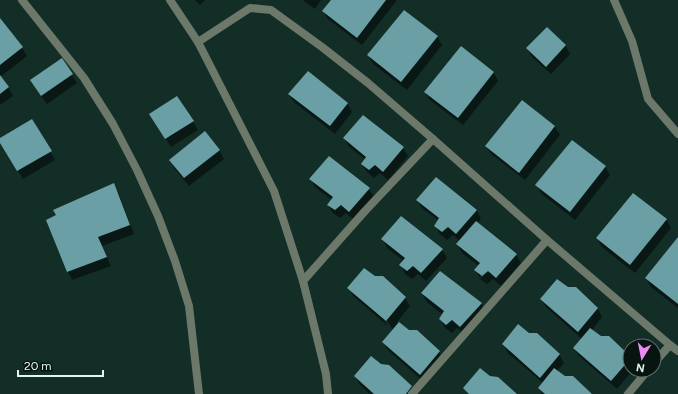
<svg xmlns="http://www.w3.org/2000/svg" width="678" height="394" font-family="Figtree,sans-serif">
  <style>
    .shadow { fill: #0007 }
    .building { fill: #6a9fa5 }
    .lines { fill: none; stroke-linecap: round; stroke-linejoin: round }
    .lane { stroke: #6b786a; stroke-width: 8 }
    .street { stroke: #6b786a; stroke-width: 8 }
  </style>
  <rect width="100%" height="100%" fill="#122e27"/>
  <g class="shadow">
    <polygon points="195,0 205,0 200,5"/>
    <polygon points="303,0 321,0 315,9"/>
    <polygon points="332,0 397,0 362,45 328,19 323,11"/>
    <polygon points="0,19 22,48 27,56 0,77"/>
    <polygon points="437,36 442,45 407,90 373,64 368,55"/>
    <polygon points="565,45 570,54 551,74 532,57 527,48"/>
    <polygon points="461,47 494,73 498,81 463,125 430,100 425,92"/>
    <polygon points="72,75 77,83 47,104 36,89"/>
    <polygon points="0,77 8,87 13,96 0,105"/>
    <polygon points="289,94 347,103 352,112 335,134 294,102"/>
    <polygon points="177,97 198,130 171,147 155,123"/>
    <polygon points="522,102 555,127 560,135 525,180 491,154 486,146"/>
    <polygon points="363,117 403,148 408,156 388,180 380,173 374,178 367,172 362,164 365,159 349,147 344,138"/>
    <polygon points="32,120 55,160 23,179 0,141 0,139"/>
    <polygon points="219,150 224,159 189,186 175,169 170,160"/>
    <polygon points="329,157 369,189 374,197 354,220 346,213 340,218 333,213 328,205 332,200 315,187 311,179"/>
    <polygon points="605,166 610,175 575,220 542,194 537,186"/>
    <polygon points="113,184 118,192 134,234 102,246 111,266 72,280 68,272"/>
    <polygon points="417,200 477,210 481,219 477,224 516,255 521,263 501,286 493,279 487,284 480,279 492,268 481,275 480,278 475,270 479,266 462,253 457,244 460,241 453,235 447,240 440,234 435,226 439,221 422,208"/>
    <polygon points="666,219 671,228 635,273 602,247 597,238"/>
    <polygon points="383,239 442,250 447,258 426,281 418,274 412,279 405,274 401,265 404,261 387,248"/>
    <polygon points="678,239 678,308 651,287 646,278"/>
    <polygon points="349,288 405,298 410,306 397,322 439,352 444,360 425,383 388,350 383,342 393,330 384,316 383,317 388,326 353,296"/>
    <polygon points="567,288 575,288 598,309 602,317 592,330 630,357 630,370 633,370 617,389 579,356 574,348 582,339 546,307 541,299"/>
    <polygon points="422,294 481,303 486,312 466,335 457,328 452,333 445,328 440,319 443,315 427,302"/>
    <polygon points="503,344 559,354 564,363 557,371 590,394 542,394 539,388 543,383 508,353"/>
    <polygon points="355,376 411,387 416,394 370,394 360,385"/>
  </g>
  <g class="building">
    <polygon points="331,0 386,0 357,38 322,11"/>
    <polygon points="404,10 438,36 401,82 367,55"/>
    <polygon points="0,18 23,47 0,65"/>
    <polygon points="547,27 566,45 546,67 526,48"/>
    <polygon points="461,46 494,72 458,118 424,92"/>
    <polygon points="62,58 73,74 41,96 30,80"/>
    <polygon points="308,71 348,103 330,126 288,94"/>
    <polygon points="0,75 9,87 0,94"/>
    <polygon points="177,96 194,121 165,139 149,114"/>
    <polygon points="522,100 555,126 519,173 485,146"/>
    <polygon points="363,115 404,147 383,172 375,165 369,170 361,164 366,157 343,138"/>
    <polygon points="32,119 52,151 17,171 0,143 0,138"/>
    <polygon points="205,131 220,150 184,178 169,160"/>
    <polygon points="572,140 606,166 570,212 535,185"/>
    <polygon points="329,156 370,188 349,212 341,205 335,210 327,205 333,197 309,179"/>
    <polygon points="436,177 477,210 456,234 448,227 442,232 434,226 439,218 416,200"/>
    <polygon points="114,183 130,225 98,237 107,257 67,272 46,220 56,215 53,210"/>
    <polygon points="633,193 667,219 630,265 596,238"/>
    <polygon points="401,216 443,249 421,273 413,266 407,271 399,265 405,258 381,239"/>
    <polygon points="476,221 517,254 496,278 488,271 482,276 474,270 480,263 456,244"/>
    <polygon points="678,237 678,304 645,278"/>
    <polygon points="364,268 375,276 383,276 406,297 386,321 347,288"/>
    <polygon points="440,271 482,303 460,327 452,320 446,325 439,319 444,311 421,293"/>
    <polygon points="557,279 568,287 576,287 598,308 578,332 540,299"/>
    <polygon points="399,322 409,330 417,330 440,351 420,375 382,342"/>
    <polygon points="518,324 529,333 537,333 560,354 540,378 502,344"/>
    <polygon points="590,328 601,336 609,336 630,356 630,359 611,381 573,348"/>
    <polygon points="371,356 381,364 389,365 412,386 406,394 374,394 354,376"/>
    <polygon points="480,368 490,376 498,377 517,394 469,394 463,388"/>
    <polygon points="554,368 565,376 573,376 592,394 545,394 538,388"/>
  </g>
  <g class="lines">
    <polyline class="lane" points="614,0 632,41 648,99 678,134"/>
    <g class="street">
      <polyline points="22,0 84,78 113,124 137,170 158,216 175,261 189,306 199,394"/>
      <polyline points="170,0 198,42 274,191 303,281 326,374 328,394"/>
      <polyline points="198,42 250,8 271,10 322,47 368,83 433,139 547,240 670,345 678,351"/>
      <polyline points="303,281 365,211 433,139"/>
      <polyline points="654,363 670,345"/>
      <polyline points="412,394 547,240"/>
      <polyline points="628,394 648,370"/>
    </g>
  </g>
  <g transform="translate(642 358) rotate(190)"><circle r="19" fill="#081410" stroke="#606e69"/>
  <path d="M0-3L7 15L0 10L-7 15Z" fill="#ef8bf7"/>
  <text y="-6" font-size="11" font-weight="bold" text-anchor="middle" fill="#e4f4ef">N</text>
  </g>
  <path d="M18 370v6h85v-6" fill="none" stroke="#e4f4ef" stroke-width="2"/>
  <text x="24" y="370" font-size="12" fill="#e4f4ef" stroke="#081410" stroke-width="3" paint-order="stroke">20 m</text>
</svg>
